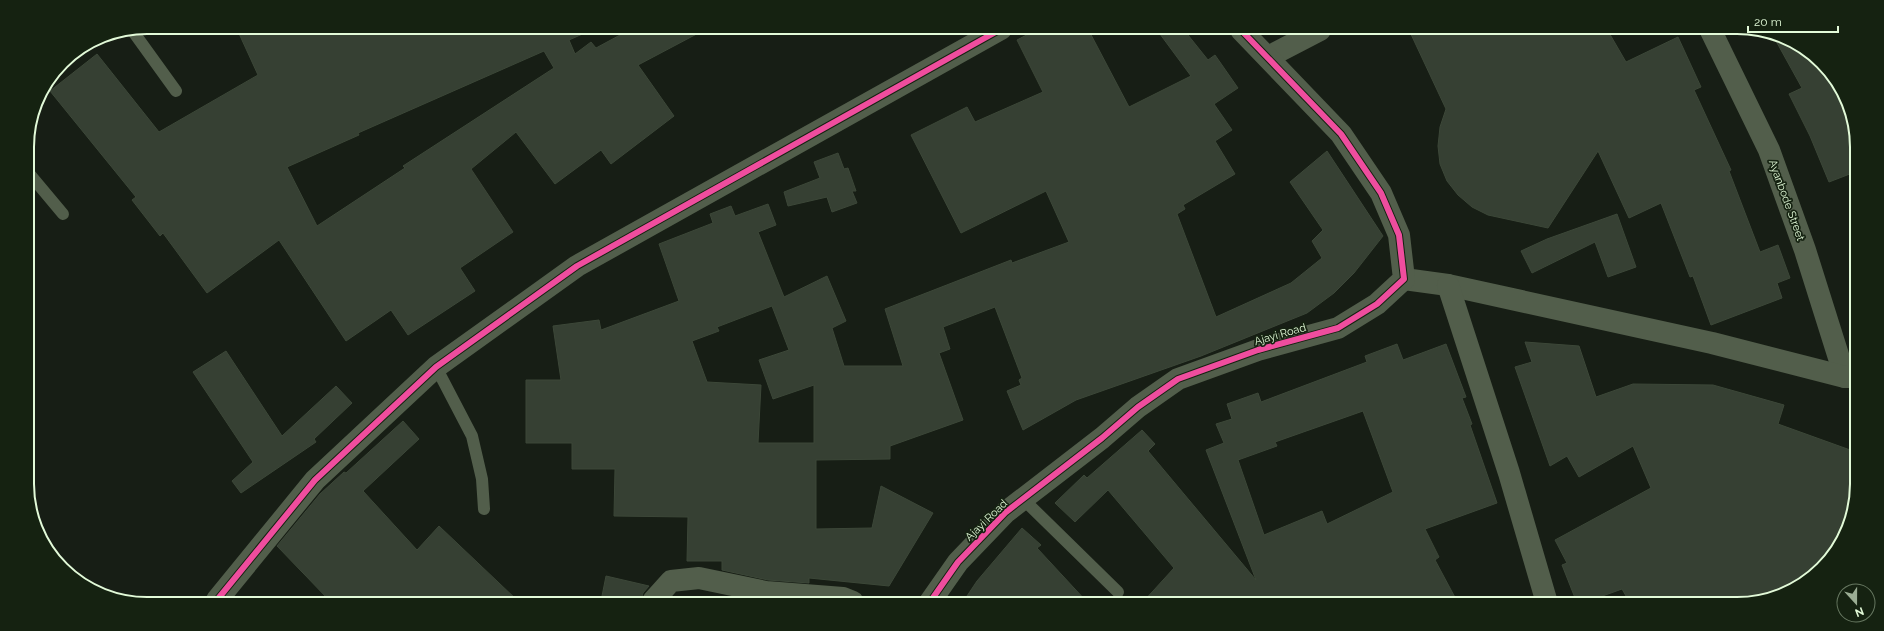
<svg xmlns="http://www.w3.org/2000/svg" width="1884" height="631" font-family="Raleway,sans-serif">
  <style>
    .building { fill: #364033; stroke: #3c4738; fill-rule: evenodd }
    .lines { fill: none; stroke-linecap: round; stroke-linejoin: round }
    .service { stroke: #525e4b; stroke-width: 12 }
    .minor { stroke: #525e4b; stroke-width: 22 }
    .cycleway-casing { stroke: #152211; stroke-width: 8 }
    .cycleway { stroke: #ef4d9e; stroke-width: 6 }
    .labels { text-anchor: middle; stroke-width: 3.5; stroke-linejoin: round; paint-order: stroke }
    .street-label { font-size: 11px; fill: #e2fad8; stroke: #152211 }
    .rim { fill: none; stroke: #e2fad8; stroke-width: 2 }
  </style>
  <rect width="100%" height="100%" fill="#171e15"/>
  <g class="building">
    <path d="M236,27L596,28L569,40L575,54L591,42L596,48L633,28H708L638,65L674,116L611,164L601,150L555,184L516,132L471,169L513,232L460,268L475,291L408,335L391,310L346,341L279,240L207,293L163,233L160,236L132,200L136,197L50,91L97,54L159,132L258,75ZM544,51L554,68L403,166L405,168L317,226L287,167L359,135L358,133Z"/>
    <path d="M1038,29H1088L1129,107L1191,76L1157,30H1184L1208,60L1215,55L1238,88L1214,104L1232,130L1215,141L1235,174L1183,205L1185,209L1177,214L1216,317L1291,283L1322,258L1312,241L1323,230L1290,182L1327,151L1383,236L1354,273L1334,293L1307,313L1201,356L1076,400L1023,430L1007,391L1021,385L1019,380L1022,378L995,307L943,327L950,349L939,353L963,420L890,446V459L816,460V529L872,528L881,486L933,513L889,586L809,578V583L768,580L722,570V561H687L688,517L614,516L615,469H572V443H526V380H561L553,326L599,320L601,330L679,301L659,244L713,223L710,214L731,206L735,216L768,204L776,225L758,232L784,297L827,276L846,321L832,328L844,366H903L885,309L1011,260L1012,263L1069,242L1046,191L961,233L911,135L967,107L975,122L1043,92L1017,40ZM772,306L789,350L759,360L773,399L814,385V443H758L761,385L707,382L692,341L719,331L717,327Z"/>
    <polygon points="1409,30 1608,31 1626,62 1678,37 1701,87 1694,90 1731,170 1729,171 1760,252 1778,245 1790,278 1777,283 1782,298 1711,325 1693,276 1690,277 1661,203 1629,218 1598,151 1548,228 1488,215 1472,207 1458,195 1447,181 1440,164 1438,146 1440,127 1446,109"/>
    <polygon points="1771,32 1804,47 1827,68 1855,123 1855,172 1829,182 1810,136 1789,94 1802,88"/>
    <polygon points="838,153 844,169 848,168 856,191 852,191 857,203 832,212 827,197 788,206 784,192 820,178 814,162"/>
    <polygon points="1617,214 1636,267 1608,277 1595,242 1532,273 1521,251 1547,239"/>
    <polygon points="1525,342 1579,346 1596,397 1633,384 1713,385 1784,405 1778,424 1853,451 1853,516 1837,551 1810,579 1776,598 1745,604 1630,603 1622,589 1583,603 1577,603 1562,565 1567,563 1555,540 1651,488 1633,446 1579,477 1567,456 1550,466 1515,367 1532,362"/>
    <path d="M1397,344L1403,360L1446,344L1466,397L1462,398L1472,424L1470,425L1497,503L1425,529L1439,557L1435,560L1458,603L1143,602L1174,568L1108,490L1075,522L1055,503L1084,475L1087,478L1142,430L1155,444L1148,451L1256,580L1206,450L1224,443L1216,424L1232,419L1227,404L1258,393L1261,402L1367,362L1365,356ZM1363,411L1393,492L1327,524L1322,511L1264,535L1238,460L1277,446L1275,442Z"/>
    <polygon points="226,351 282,436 336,386 352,403 314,439 316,442 241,493 232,481 253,462 193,372"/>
    <polygon points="403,421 419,439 363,491 417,550 439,526 518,601 329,600 277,546 320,494 344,472 346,473"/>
    <polygon points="1022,528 1041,545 1037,548 1087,602 963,602 977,581"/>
    <polygon points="606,576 649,586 643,593 641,601 601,601"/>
  </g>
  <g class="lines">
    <g class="service">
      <polyline points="132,30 176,91"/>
      <polyline points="27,171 63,214"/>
      <polyline points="436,367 472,436 482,479 484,509"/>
      <polyline points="1023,499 1118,592"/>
    </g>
    <g class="minor">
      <polyline points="1711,31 1769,150 1805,250 1845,377"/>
      <polyline points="1268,57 1320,30"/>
      <polyline points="1404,279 1448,285 1712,343 1845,377 1854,377"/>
      <polyline points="1448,285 1509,473 1547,603"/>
      <polyline points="217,600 315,480 436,367 577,266 1001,29"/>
      <polyline points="653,601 671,581 699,578 766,592 843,598 853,602"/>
      <polyline points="930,602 958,562 1006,512 1102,438 1138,407 1178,379 1258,350 1338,328 1377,304 1404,279 1399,235 1381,193 1341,134 1241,30"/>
    </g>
    <g class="cycleway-casing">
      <g id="cycleway">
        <polyline points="217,600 315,480 436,367 577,266 1001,29"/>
        <polyline points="930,602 958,562 1006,512 1102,438 1138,407 1178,379 1258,350 1338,328 1377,304 1404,279 1399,235 1381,193 1341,134 1241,30"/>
      </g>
    </g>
    <use href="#cycleway" class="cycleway"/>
  </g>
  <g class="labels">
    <g class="street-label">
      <text transform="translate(1787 200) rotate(70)" y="4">Ayanbode Street</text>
      <text transform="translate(1280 334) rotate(-16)" y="4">Ajayi Road</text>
      <text transform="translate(986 520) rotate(-44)" y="4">Ajayi Road</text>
    </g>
  </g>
  <path d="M0 0H1884V631H0ZM147 34H1737A113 113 0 0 1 1850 147V484A113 113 0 0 1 1737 597H147A113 113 0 0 1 34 484V147A113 113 0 0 1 147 34Z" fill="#152211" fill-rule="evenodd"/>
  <path class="rim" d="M147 34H1737A113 113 0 0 1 1850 147V484A113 113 0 0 1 1737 597H147A113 113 0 0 1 34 484V147A113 113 0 0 1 147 34Z"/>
  <g transform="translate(1856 603) rotate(159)"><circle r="19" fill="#152211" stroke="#677861"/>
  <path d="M0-3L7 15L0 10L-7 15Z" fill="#9bad94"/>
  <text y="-6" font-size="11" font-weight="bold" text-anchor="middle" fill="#e2fad8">N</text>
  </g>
  <path d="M1748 26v6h90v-6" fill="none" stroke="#e2fad8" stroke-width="2"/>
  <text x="1754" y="26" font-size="12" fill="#e2fad8" stroke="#152211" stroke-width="3" paint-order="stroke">20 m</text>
</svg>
